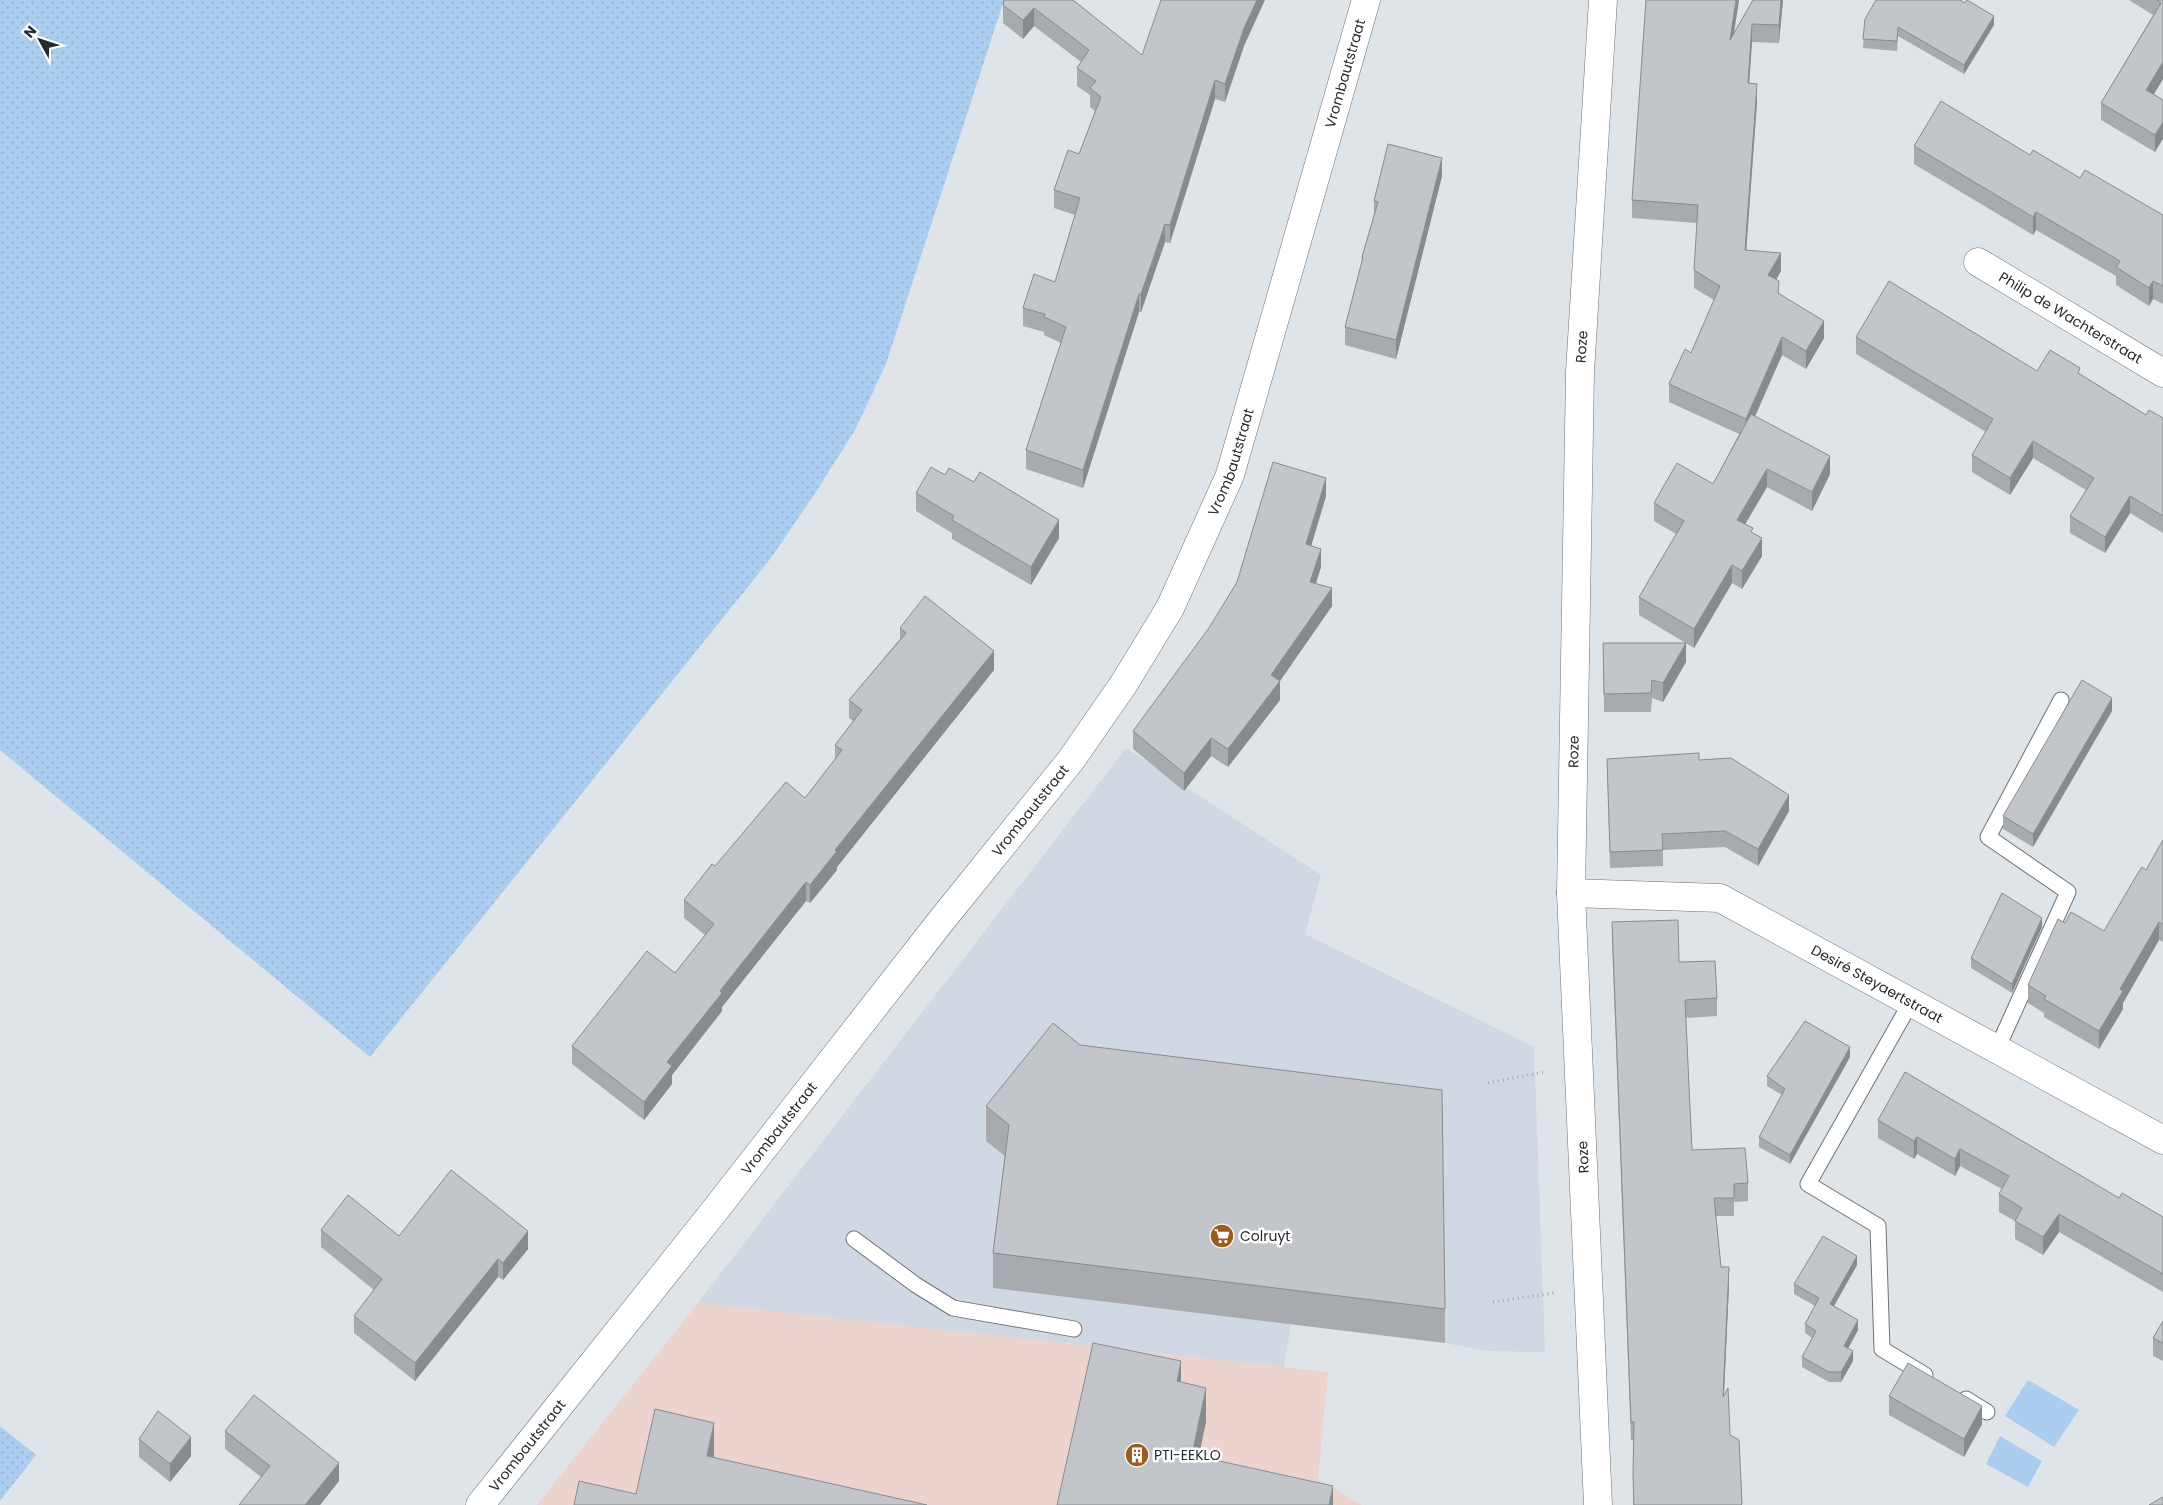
<svg xmlns="http://www.w3.org/2000/svg" width="2163" height="1505" font-family="Poppins,sans-serif">
  <style>
    .built { fill: #cfd8e3 }
    .education { fill: #edd3ce }
    .grass { fill: url(#grass-dots) }
    .green { fill: #abcdef }
    .lines { fill: none; stroke-linecap: round; stroke-linejoin: round }
    .service-casing { stroke: #6e7276; stroke-width: 17 }
    .minor-casing { stroke: #6e7276; stroke-width: 29 }
    .tertiary-casing { stroke: #6e7276; stroke-width: 29 }
    .path { stroke: #a1a5a8; stroke-width: 3; stroke-dasharray: 1 4; stroke-linecap: butt }
    .service { stroke: #fff; stroke-width: 15 }
    .minor { stroke: #fff; stroke-width: 28 }
    .tertiary { stroke: #fff; stroke-width: 28 }
    .wall { fill: #a7aaaf }
    .shaded-wall { fill: #888b8e }
    .building { fill: #c2c6cb; stroke: #888b8e }
    .labels { text-anchor: middle; stroke-width: 5; stroke-linejoin: round; paint-order: stroke }
    .street-label { font-size: 14px; fill: #282a2c; stroke: #fff }
    .poi-label { font-size: 14px; fill: #282a2c; stroke: #fff; text-anchor: start }
  </style>
  <defs>
    <pattern id="grass-dots" width="8" height="8" patternUnits="userSpaceOnUse" patternTransform="scale(1.25)"><rect width="8" height="8" fill="#abcdef"/><path d="M2 2h.1M6 6h.1" fill="none" stroke="#93b0cd" stroke-width="1.8" stroke-linecap="round"/></pattern>
  </defs>
  <rect width="100%" height="100%" fill="#dfe4e9"/>
  <polygon class="built" points="1126,748 1321,875 1305,934 1534,1047 1545,1352 1486,1351 1445,1343 1291,1324 1284,1367 698,1303"/>
  <polygon class="education" points="698,1303 1328,1372 1318,1479 1362,1505 537,1505"/>
  <g class="grass">
    <polygon points="0,0 1004,0 886,364 855,430 814,495 771,558 370,1057 0,750"/>
    <polygon points="0,1426 36,1455 0,1501"/>
  </g>
  <g class="green">
    <polygon points="2028,1380 2079,1410 2054,1447 2005,1416"/>
    <polygon points="2000,1436 2042,1461 2028,1487 1986,1464"/>
  </g>
  <g class="lines">
    <g class="service-casing">
      <g id="service">
        <polyline points="1911,1002 1808,1184 1878,1226 1882,1349 1925,1375"/>
        <polyline points="1997,1049 2068,892 1988,837 2061,700"/>
        <polyline points="854,1239 916,1285 953,1308 1074,1329"/>
        <polyline points="1966,1399 1987,1412"/>
      </g>
    </g>
    <g class="minor-casing">
      <g id="minor">
        <path id="s1" d="M1978,262L2163,373"/>
        <path id="s2" d="M1571,893L1720,898L2163,1140"/>
        <path id="s3" d="M1598,1505L1571,893L1580,372L1603,0"/>
      </g>
    </g>
    <g class="tertiary-casing">
      <g id="tertiary">
        <path id="s4" d="M480,1505L712,1214L941,921L1071,760L1123,685L1170,608L1230,475L1366,0"/>
      </g>
    </g>
    <g class="path">
      <polyline points="1488,1083 1544,1072"/>
      <polyline points="1493,1302 1554,1293"/>
    </g>
    <use href="#service" class="service"/>
    <use href="#minor" class="minor"/>
    <use href="#tertiary" class="tertiary"/>
  </g>
  <g class="wall">
    <polygon points="1073,0 1142,55 1244,46 1225,102 1215,99 1170,243 1165,242 1141,312 1139,312 1083,488 1026,469 1026,450 1061,343 1044,335 1044,332 1023,326 1023,308 1055,282 1075,215 1054,208 1054,190 1079,154 1095,111 1090,107 1090,95 1077,86 1077,68 1081,62 1034,26 1023,39 1003,23 1003,5"/>
    <polygon points="1739,0 1734,33 1753,0 1783,0 1779,43 1752,42 1749,83 1757,102 1746,251 1781,271 1776,280 1779,293 1824,338 1806,369 1782,355 1755,416 1830,474 1812,511 1767,487 1745,524 1753,533 1762,556 1742,589 1732,583 1694,648 1639,615 1639,597 1676,534 1654,521 1654,503 1713,484 1739,434 1669,402 1669,384 1691,353 1714,300 1694,288 1694,270 1697,223 1632,218 1632,200"/>
    <polygon points="2129,0 2163,0 2163,79 2154,94 2163,100 2155,152 2101,120 2101,103 2153,15"/>
    <polygon points="1865,19 1994,25 1964,74 1898,36 1897,51 1863,48"/>
    <polygon points="1914,146 2030,155 2163,215 2163,304 2153,299 2149,306 2116,285 2116,276 2036,230 2033,235 1914,164"/>
    <polygon points="1442,176 1396,359 1345,345 1345,327 1362,263 1362,257 1374,215 1374,201"/>
    <polygon points="1856,337 2037,371 2080,374 2146,415 2163,418 2163,533 2130,513 2105,553 2070,533 2070,516 2086,490 2033,458 2010,495 1972,472 1972,455 1986,432 1856,354"/>
    <polygon points="945,475 1059,538 1031,585 952,539 952,533 916,511 916,493"/>
    <polygon points="1326,496 1311,546 1321,567 1316,584 1332,606 1280,681 1280,700 1228,767 1211,756 1184,791 1133,749 1133,731"/>
    <polygon points="900,628 994,670 837,867 837,870 810,903 806,901 722,1007 722,1011 672,1075 672,1084 644,1120 572,1064 572,1046 675,973 705,935 684,918 684,900 715,866 805,798 835,759 835,745 853,721 849,718 849,700 900,639"/>
    <polygon points="1603,643 1686,662 1663,702 1652,698 1651,712 1604,712"/>
    <polygon points="2112,711 2033,847 2003,829 2003,816"/>
    <polygon points="1607,759 1699,760 1789,811 1758,866 1725,847 1663,850 1663,866 1610,868"/>
    <polygon points="2163,840 2163,942 2159,940 2123,1003 2123,1009 2099,1049 2044,1017 2044,1013 2028,1003 2028,985 2065,923 2104,931 2146,870"/>
    <polygon points="1612,922 1679,962 1717,998 1717,1016 1686,1018 1692,1150 1748,1183 1748,1201 1734,1202 1734,1216 1716,1216 1721,1267 1729,1285 1724,1395 1730,1435 1742,1505 1633,1505 1633,1475 1634,1440 1631,1440 1612,940"/>
    <polygon points="2042,927 2012,993 1971,968 1971,958"/>
    <polygon points="1080,1045 1445,1309 1445,1343 993,1288 993,1253 1005,1156 986,1141 986,1106"/>
    <polygon points="1850,1057 1790,1164 1759,1147 1759,1137 1782,1095 1767,1086 1767,1076"/>
    <polygon points="1878,1120 2119,1198 2163,1217 2163,1292 2059,1232 2043,1255 2015,1239 2015,1221 1999,1212 1999,1194 2002,1189 1960,1166 1955,1176 1917,1154 1914,1159 1878,1138"/>
    <polygon points="321,1230 399,1236 528,1249 503,1280 498,1277 415,1381 354,1333 354,1316 374,1290 321,1247"/>
    <polygon points="1857,1265 1834,1306 1858,1330 1848,1348 1853,1361 1841,1382 1829,1382 1802,1367 1802,1357 1812,1338 1805,1333 1805,1324 1815,1306 1794,1294 1794,1284"/>
    <polygon points="2163,1321 2163,1361 2153,1356 2153,1338"/>
    <polygon points="1889,1396 1982,1424 1964,1457 1889,1415"/>
    <polygon points="225,1431 339,1481 320,1505 239,1505 261,1477 225,1449"/>
    <polygon points="139,1439 191,1456 170,1482 139,1457"/>
  </g>
  <g class="shaded-wall">
    <polygon points="1257,0 1265,0 1244,46 1225,102 1225,84 1244,28"/>
    <polygon points="1736,0 1739,0 1730,58 1730,40"/>
    <polygon points="1781,0 1783,0 1779,43 1779,25"/>
    <polygon points="1034,8 1034,26 1023,39 1023,20"/>
    <polygon points="1994,16 1994,25 1964,74 1964,65"/>
    <polygon points="1752,24 1752,42 1748,101 1748,83"/>
    <polygon points="2163,62 2163,79 2146,107 2146,90"/>
    <polygon points="1215,80 1215,99 1170,243 1170,225"/>
    <polygon points="1757,84 1757,102 1745,268 1745,250"/>
    <polygon points="2163,122 2163,139 2155,152 2155,135"/>
    <polygon points="1442,158 1442,176 1396,359 1396,340"/>
    <polygon points="2036,212 2036,230 2033,235 2033,217"/>
    <polygon points="1165,224 1165,242 1141,312 1141,294"/>
    <polygon points="1781,253 1781,271 1768,293 1768,275"/>
    <polygon points="2153,281 2153,299 2149,306 2149,288"/>
    <polygon points="1139,294 1139,312 1083,488 1083,470"/>
    <polygon points="1824,321 1824,338 1806,369 1806,351"/>
    <polygon points="1782,337 1782,355 1746,437 1746,419"/>
    <polygon points="2033,441 2033,458 2010,495 2010,478"/>
    <polygon points="1830,456 1830,474 1812,511 1812,492"/>
    <polygon points="1767,469 1767,487 1737,538 1737,520"/>
    <polygon points="1326,478 1326,496 1306,563 1306,544"/>
    <polygon points="2130,496 2130,513 2105,553 2105,537"/>
    <polygon points="1059,520 1059,538 1031,585 1031,567"/>
    <polygon points="1762,538 1762,556 1742,589 1742,571"/>
    <polygon points="1321,549 1321,567 1310,600 1310,582"/>
    <polygon points="1732,565 1732,583 1694,648 1694,629"/>
    <polygon points="1332,588 1332,606 1273,691 1280,681 1280,700 1228,767 1228,749 1271,675"/>
    <polygon points="1686,643 1686,662 1663,702 1663,683"/>
    <polygon points="994,651 994,670 837,867 837,870 810,903 810,885 835,850"/>
    <polygon points="2112,698 2112,711 2033,847 2033,834"/>
    <polygon points="1211,738 1211,756 1184,791 1184,773"/>
    <polygon points="1789,795 1789,811 1758,866 1758,849"/>
    <polygon points="806,882 806,901 722,1007 722,1011 672,1075 672,1084 644,1120 644,1102 667,1062 720,991"/>
    <polygon points="2042,918 2042,927 2012,993 2012,984"/>
    <polygon points="2159,922 2159,940 2123,1003 2123,1009 2099,1049 2099,1031 2120,989"/>
    <polygon points="1850,1047 1850,1057 1790,1164 1790,1155"/>
    <polygon points="1917,1137 1917,1154 1914,1159 1914,1141"/>
    <polygon points="1960,1149 1960,1166 1955,1176 1955,1159"/>
    <polygon points="2059,1214 2059,1232 2043,1255 2043,1237"/>
    <polygon points="528,1231 528,1249 503,1280 503,1263"/>
    <polygon points="1857,1256 1857,1265 1830,1313 1830,1304"/>
    <polygon points="498,1259 498,1277 415,1381 415,1363"/>
    <polygon points="1729,1267 1729,1285 1723,1415 1723,1397"/>
    <polygon points="1858,1320 1858,1330 1844,1356 1844,1346"/>
    <polygon points="1853,1351 1853,1361 1841,1382 1841,1372"/>
    <polygon points="1181,1361 1181,1395 1177,1381"/>
    <polygon points="1206,1388 1206,1422 1192,1489 1192,1455"/>
    <polygon points="1982,1406 1982,1424 1964,1457 1964,1439"/>
    <polygon points="714,1423 714,1457 707,1456"/>
    <polygon points="191,1437 191,1456 170,1482 170,1464"/>
    <polygon points="339,1463 339,1481 320,1505 305,1505"/>
    <polygon points="1333,1486 1333,1505 1329,1505"/>
  </g>
  <g class="building">
    <polygon points="1004,0 1073,0 1142,55 1161,0 1257,0 1244,28 1225,84 1215,80 1170,225 1165,224 1141,294 1139,294 1083,470 1026,450 1066,327 1044,317 1045,314 1023,308 1034,274 1055,282 1080,198 1054,190 1068,150 1079,154 1101,97 1090,88 1096,81 1077,68 1089,50 1034,8 1023,20 1003,5"/>
    <polygon points="1646,0 1736,0 1730,40 1753,0 1781,0 1779,25 1752,24 1748,83 1757,84 1745,250 1781,253 1768,275 1779,281 1778,293 1824,321 1806,351 1782,337 1746,419 1669,384 1685,349 1691,353 1720,286 1694,270 1698,205 1632,200"/>
    <polygon points="1876,0 1960,0 1965,3 1967,0 1994,16 1964,65 1898,27 1897,41 1863,39 1865,19"/>
    <polygon points="2157,0 2163,0 2163,62 2146,90 2163,100 2163,122 2155,135 2101,103 2161,3"/>
    <polygon points="1941,101 2030,155 2033,150 2080,178 2085,170 2163,215 2163,286 2153,281 2149,288 2116,267 2120,261 2036,212 2033,217 1914,146"/>
    <polygon points="1388,144 1442,158 1396,340 1345,327 1363,257 1362,257 1378,202 1374,201"/>
    <polygon points="1889,281 2037,371 2050,350 2080,368 2078,373 2146,415 2149,410 2163,418 2163,516 2130,496 2105,537 2070,516 2094,478 2033,441 2010,478 1972,455 1993,419 1856,337"/>
    <polygon points="1751,414 1830,456 1812,492 1767,469 1737,520 1753,528 1751,532 1762,538 1742,571 1732,565 1694,629 1639,597 1684,521 1654,503 1677,463 1713,484"/>
    <polygon points="1273,462 1326,478 1306,544 1321,549 1310,582 1332,588 1271,675 1280,681 1228,749 1211,738 1184,773 1133,731 1209,628 1237,582"/>
    <polygon points="931,467 945,475 949,468 974,482 980,472 1059,520 1031,567 952,520 954,516 916,493"/>
    <polygon points="925,596 994,651 835,850 837,851 810,885 806,882 720,991 722,993 667,1062 672,1066 644,1102 572,1046 647,951 675,973 714,924 684,900 712,864 715,866 786,782 805,798 842,750 835,745 862,710 849,700 906,633 900,628"/>
    <polygon points="1603,643 1686,643 1663,683 1652,680 1651,693 1604,694"/>
    <polygon points="2082,680 2112,698 2033,834 2003,816"/>
    <polygon points="1699,753 1699,760 1731,758 1789,795 1758,849 1725,831 1662,834 1663,850 1610,852 1607,759"/>
    <polygon points="2163,840 2163,924 2159,922 2120,989 2123,991 2099,1031 2044,999 2046,996 2028,985 2058,919 2065,923 2071,912 2104,931 2138,873 2142,867 2146,870"/>
    <polygon points="2002,893 2042,918 2012,984 1971,958"/>
    <polygon points="1678,920 1679,962 1715,961 1717,998 1685,1000 1692,1150 1745,1148 1748,1183 1734,1184 1734,1198 1714,1198 1721,1267 1729,1267 1723,1397 1728,1388 1730,1435 1739,1440 1742,1504 1741,1505 1634,1505 1633,1475 1634,1422 1631,1422 1612,922"/>
    <polygon points="1805,1021 1850,1047 1790,1155 1759,1137 1785,1089 1767,1076"/>
    <polygon points="1053,1023 1080,1045 1442,1090 1445,1309 993,1253 1009,1125 986,1106"/>
    <polygon points="1905,1072 2119,1198 2122,1193 2163,1217 2163,1274 2059,1214 2043,1237 2015,1221 2022,1208 1999,1194 2009,1176 1960,1149 1955,1159 1917,1137 1914,1141 1878,1120"/>
    <polygon points="451,1170 528,1231 503,1263 498,1259 415,1363 354,1316 382,1279 321,1230 348,1195 399,1236"/>
    <polygon points="1823,1236 1857,1256 1830,1304 1858,1320 1844,1346 1853,1351 1841,1372 1829,1372 1802,1357 1816,1331 1805,1324 1819,1298 1794,1284"/>
    <polygon points="2163,1321 2163,1343 2153,1338"/>
    <polygon points="1093,1343 1181,1361 1177,1381 1206,1388 1192,1455 1333,1486 1329,1505 1057,1505"/>
    <polygon points="1908,1363 1982,1406 1964,1439 1889,1396"/>
    <polygon points="254,1395 339,1463 305,1505 239,1505 270,1466 225,1431"/>
    <polygon points="655,1409 714,1423 707,1456 927,1505 574,1505 579,1481 636,1494"/>
    <polygon points="158,1411 191,1437 170,1464 139,1439"/>
    <polygon points="2163,1497 2163,1505 2149,1505 2159,1499"/>
  </g>
  <defs>
    <g id="supermarket-disc" transform="scale(1.25)"><circle r="9.5" fill="#9a5d20" stroke="#fff"/><path d="M-6-5.5h2.5l.6 2H6L4.5 2H-2.5L-4.4-4H-6ZM-1.5 3.2a1.3 1.3 0 1 0 .1 0ZM3 3.2a1.3 1.3 0 1 0 .1 0Z" fill="#fff"/></g>
    <g id="building-disc" transform="scale(1.25)"><circle r="9.5" fill="#9a5d20" stroke="#fff"/><path d="M-4-6H4V6H1V3H-1V6H-4ZM-2.5-4.3h1.7v1.8h-1.7ZM.8-4.3h1.7v1.8H.8ZM-2.5-1h1.7V.8h-1.7ZM.8-1h1.7V.8H.8Z" fill="#fff"/></g>
  </defs>
  <g fill-rule="evenodd">
    <use href="#supermarket-disc" x="1222" y="1236"/>
    <use href="#building-disc" x="1137" y="1455"/>
  </g>
  <g class="labels">
    <g class="street-label">
      <text dy="5" stroke="none"><textPath href="#s4" startOffset="1696">Vrombautstraat</textPath></text>
      <text dy="5" stroke="none"><textPath href="#s1" startOffset="108">Philip de Wachterstraat</textPath></text>
      <text dy="5" stroke="none"><textPath href="#s3" startOffset="1159">Roze</textPath></text>
      <text dy="5" stroke="none"><textPath href="#s4" startOffset="1291">Vrombautstraat</textPath></text>
      <text dy="5" stroke="none"><textPath href="#s3" startOffset="754">Roze</textPath></text>
      <text dy="5" stroke="none"><textPath href="#s4" startOffset="886">Vrombautstraat</textPath></text>
      <text dy="5" stroke="none"><textPath href="#s2" startOffset="328">Desiré Steyaertstraat</textPath></text>
      <text dy="5" stroke="none"><textPath href="#s4" startOffset="481">Vrombautstraat</textPath></text>
      <text transform="translate(1583 1157) rotate(-93)" y="5">Roze</text>
      <text dy="5" stroke="none"><textPath href="#s4" startOffset="76">Vrombautstraat</textPath></text>
    </g>
    <g class="poi-label">
      <text x="1240" y="1241">Colruyt</text>
      <text x="1154" y="1460">PTI-EEKLO</text>
    </g>
  </g>
  <g transform="translate(40 40) rotate(310)" stroke="#ffffff" stroke-width="4" paint-order="stroke">
  <path d="M0-4L9 19L0 12L-9 19Z" fill="#282a2c"/>
  <text y="-8" font-size="14" font-weight="bold" text-anchor="middle" fill="#282a2c">N</text>
  </g>
</svg>
